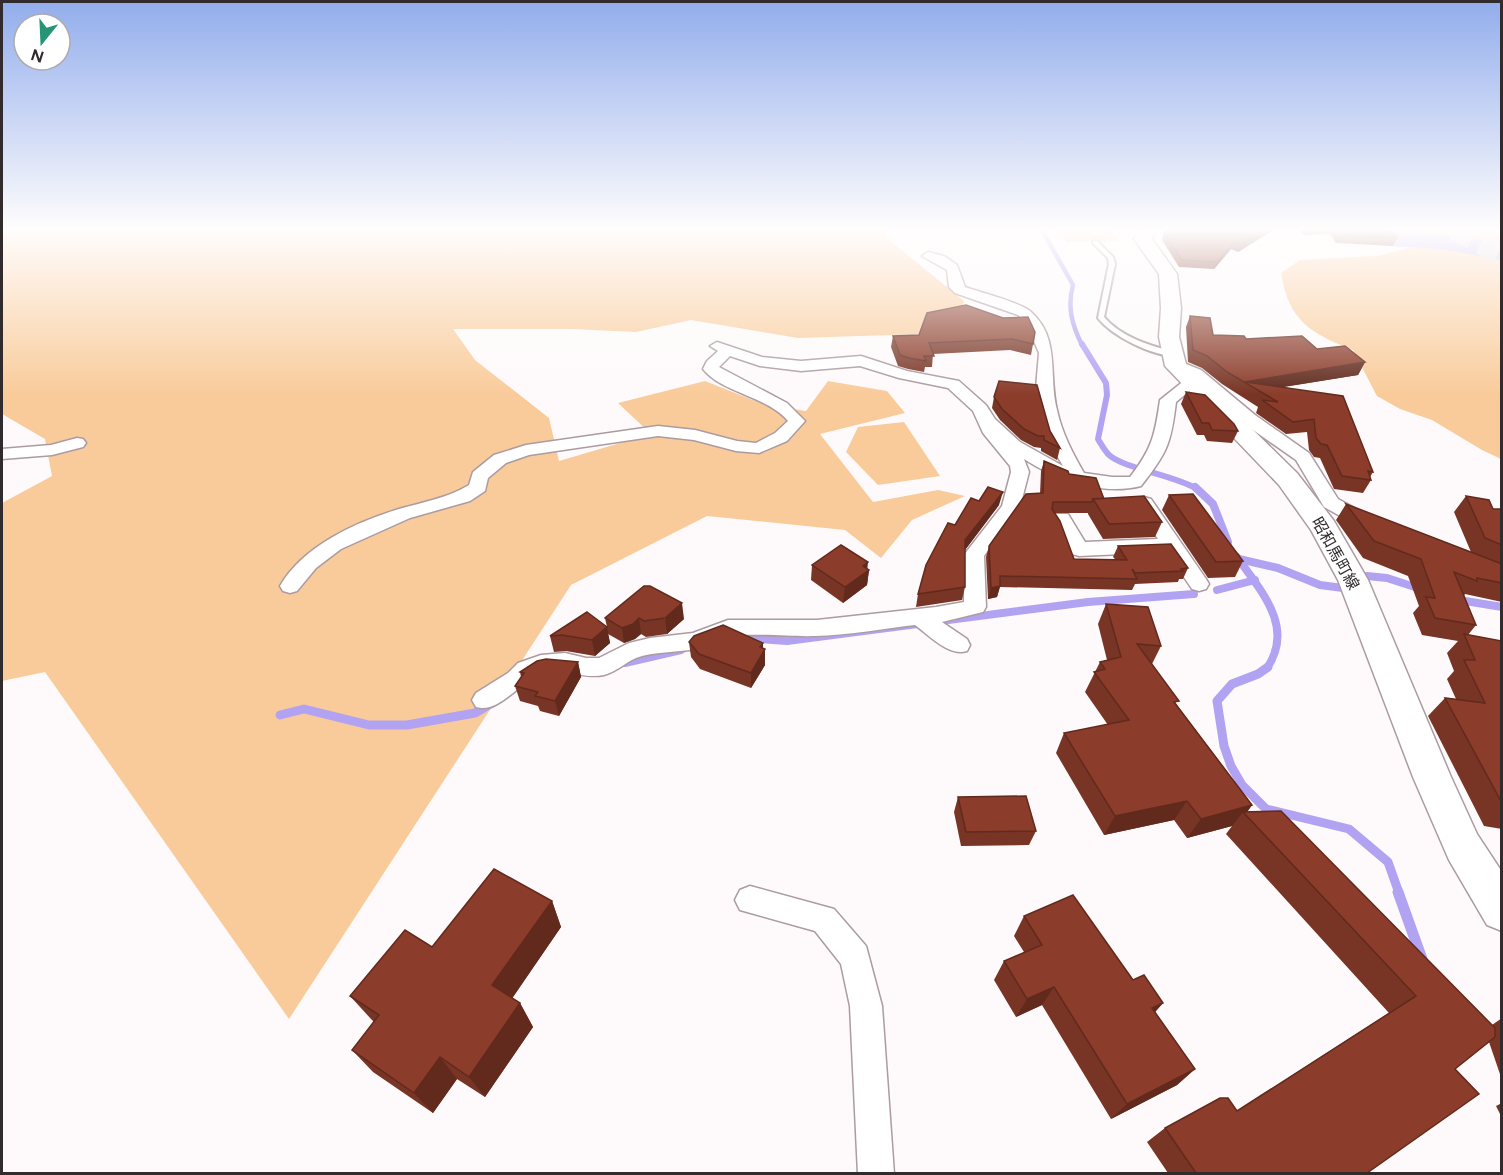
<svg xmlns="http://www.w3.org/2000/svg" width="1503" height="1175" font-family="Figtree,'Noto Sans JP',sans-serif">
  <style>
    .green { fill: #f9cb9a }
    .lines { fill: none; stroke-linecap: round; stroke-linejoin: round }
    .stream-far4 { stroke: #b2a3f2; stroke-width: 4.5 }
    .stream-far3 { stroke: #b2a3f2; stroke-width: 6 }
    .stream-far2 { stroke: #b2a3f2; stroke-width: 8 }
    .stream-far1 { stroke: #b2a3f2; stroke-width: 9 }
    .stream { stroke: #b2a3f2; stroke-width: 11 }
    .river { fill: #b2a3f2; fill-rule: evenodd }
    .highway-tunnel { stroke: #d5d1d2; stroke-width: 20; stroke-dasharray: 20 10; stroke-linecap: butt }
    .lane-casing { stroke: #ac9ba0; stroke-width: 4 }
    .street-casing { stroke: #ac9ba0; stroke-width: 3 }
    .secondary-casing { stroke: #ac9ba0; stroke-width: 3 }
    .lane { fill: #fff; fill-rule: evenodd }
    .street { fill: #fff; fill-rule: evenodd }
    .secondary { fill: #fff; fill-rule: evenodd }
    .wall { fill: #783424 }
    .shaded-wall { fill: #612a1d }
    .building { fill: #8b3c2a; stroke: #612a1d; stroke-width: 1.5 }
    .labels { text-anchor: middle; stroke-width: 6; stroke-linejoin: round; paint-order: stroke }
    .street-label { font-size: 16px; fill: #322b2d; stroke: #fff }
  </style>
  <rect width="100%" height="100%" fill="#fefafb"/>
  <g class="green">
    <polygon points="2,230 884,230 888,239 964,301 955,333 798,338 691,320 636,332 572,329 453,329 475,360 549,418 559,461 651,434 618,403 705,381 765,405 806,411 828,381 887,391 905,413 820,434 873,502 938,490 965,496 912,520 881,558 845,530 707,516 571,585 289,1019 45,672 2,681 2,503 52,476 45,439 2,414"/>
    <polygon points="1057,230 1110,230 1119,241 1067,242"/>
    <path d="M1397,230H1501V459L1482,450L1432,420L1400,409L1377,396L1353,350C1310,333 1289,321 1281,273L1300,260L1377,256L1409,248L1412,238Z"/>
    <polygon points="904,422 940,476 878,485 846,452 858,427"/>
  </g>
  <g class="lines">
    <path class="stream-far4" d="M1042,230L1073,285C1067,307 1072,325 1082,345"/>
    <path class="stream-far3" d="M1082,344L1106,383L1107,395L1098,439C1101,444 1104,450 1109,455C1125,469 1174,475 1197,489"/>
    <g class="stream-far2">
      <polyline points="1195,487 1213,504 1228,542"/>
      <path d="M1237,557C1261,591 1295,627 1267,668"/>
      <polyline points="1239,559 1278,568 1320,585 1343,588"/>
      <polyline points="1367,576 1387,578 1421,589"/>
      <polyline points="1217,590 1255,580"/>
      <polyline points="1459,600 1502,607"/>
      <polyline points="742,638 787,641 1088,602 1194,594"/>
      <polyline points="625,663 681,650"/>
    </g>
    <g class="stream-far1">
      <polyline points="1268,667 1258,674 1232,684 1217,701 1224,746 1231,766 1242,785 1266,809 1349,829 1388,862 1399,893"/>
      <polyline points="280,715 304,709 369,725 407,725 475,713 492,703"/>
    </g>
    <polyline class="stream" points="1398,892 1422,959"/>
    <path class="river" d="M1353,230L1427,232L1502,244V260C1477,256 1452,250 1428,248C1406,246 1366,250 1353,230Z"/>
    <polyline class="highway-tunnel" points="1454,230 1502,256"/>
    <g class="lane-casing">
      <path id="lane" d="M1093,241H1097L1113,257L1115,264L1104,317C1121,337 1150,346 1175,352V356C1152,356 1112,336 1098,318L1109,264L1108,258L1093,243Z"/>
    </g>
    <g class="street-casing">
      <g id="street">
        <path d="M928,252L944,256L957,265L965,287C979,292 1019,302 1030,311C1061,338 1048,374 1057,410C1062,433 1072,452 1084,473L1112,477H1130C1152,449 1155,435 1160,400L1185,380L1194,379L1173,367L1176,364L1181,362L1201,370L1255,415L1309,453L1338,499L1374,519L1377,523L1374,527L1367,529L1360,527L1324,507L1296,460L1243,423L1199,383L1176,402C1171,444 1167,453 1141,486C1103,496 1056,480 1024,459L1029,472L1020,507L984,556L986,607L983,612L942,622L967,639L970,645L967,651C949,657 929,635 915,625C882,629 848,635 815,636C792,637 749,632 729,637C717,639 707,647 695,649C676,653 654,651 636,658C625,663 616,672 604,675C586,679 568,670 550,672C523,674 502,715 476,707L472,700L476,693L508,673L518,663L541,655L565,653L586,658H599L629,643L650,638L693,633L728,620H817L936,607L964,602V555L1002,506L1011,472L1010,466L983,433L973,411L948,388L899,378L860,366L801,371L760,366L730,356L719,367L787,403L805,421L787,441L759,453L736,451L694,440L658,436L529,455L506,463L488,478L485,491L470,501L410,518L341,549L316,568L297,591L290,593L283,591L280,586C303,546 356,522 399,509C423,502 448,498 469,485L473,472L494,455L526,445L658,426L695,430L737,441L756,443L775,433L788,421C767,396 722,393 703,369L707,361L718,351L710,346L717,342L762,357L801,361L861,356L907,371L959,381L986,405L995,419L1020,442L1063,466L1049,442L1041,412L1036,388L1039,353L1027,325L1018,315L955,293L949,287L947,270L922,256Z"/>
        <polygon points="77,438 83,439 86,443 83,447 52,455 2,459 2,449 51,445"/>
        <polygon points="1144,497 1151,499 1206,579 1209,584 1206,589 1199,591 1192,589 1167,552 1079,556 1072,554 1051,518 1054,514 1068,514 1085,542 1158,539 1135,503 1137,499"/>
        <polygon points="750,886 834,909 866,946 882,1006 894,1174 858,1174 850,1006 841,964 815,931 740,910 735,900 740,890"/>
      </g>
    </g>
    <g class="secondary-casing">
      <polygon id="secondary" points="1139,230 1156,230 1152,239 1177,274 1181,308 1179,337 1186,364 1297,473 1334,521 1368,580 1451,777 1477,834 1502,872 1502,931 1487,925 1449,860 1413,777 1338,580 1311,530 1279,485 1165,366 1159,337 1161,308 1159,274 1134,239"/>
    </g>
    <use href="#lane" class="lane"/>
    <use href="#street" class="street"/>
    <use href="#secondary" class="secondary"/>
  </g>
  <g class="wall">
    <polygon points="1273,230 1238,252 1231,249 1214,269 1179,267 1162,240 1164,233"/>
    <polygon points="1299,230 1391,230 1397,238 1393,246 1336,243 1330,234 1304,235"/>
    <polygon points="927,313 1033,344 1031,355 1010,350 933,354 932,367 925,367 924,372 908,369 898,366 891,347 893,336 919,335"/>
    <polygon points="1190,316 1213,335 1317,349 1365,362 1358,375 1282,387 1373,472 1370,477 1371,480 1363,493 1334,489 1320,458 1314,457 1309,450 1307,432 1286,434 1256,413 1258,407 1222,384 1202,368 1188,362 1186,327"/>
    <polygon points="1186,392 1238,431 1232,443 1207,441 1204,435 1197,435 1181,404"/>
    <polygon points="994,397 1050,431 1060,448 1057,460 1041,451 1041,448 1034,447 1021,440 1000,420 992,408"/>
    <polygon points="1044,461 1069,474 1104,499 1162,522 1155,537 1103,539 1088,514 1088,513 1055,513 1074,559 1116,560 1113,557 1118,546 1188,568 1183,579 1179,579 1178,582 1135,584 1132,590 1000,587 997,597 988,599 986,557 989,546 1040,494 1041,471"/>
    <polygon points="1169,495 1243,561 1235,577 1208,578 1162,510"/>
    <polygon points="1466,496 1493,509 1502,509 1502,602 1465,594 1464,596 1476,625 1468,635 1502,641 1502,829 1484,826 1428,716 1445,698 1456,699 1447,679 1454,671 1447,653 1458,641 1422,635 1413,613 1419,606 1408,576 1363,558 1336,520 1346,504 1471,552 1454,512"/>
    <polygon points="979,501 999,505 965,550 965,587 962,600 916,607 918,594"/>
    <polygon points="812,565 867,569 869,570 867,585 843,603 811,580"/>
    <polygon points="1106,604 1161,646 1152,664 1177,705 1252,805 1247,812 1492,1025 1502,1018 1502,1080 1489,1042 1455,1069 1367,1173 1168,1173 1147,1142 1165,1128 1237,1111 1389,1013 1226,834 1232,826 1187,838 1174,820 1104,835 1056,753 1064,733 1108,725 1085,692 1100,662 1107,660 1098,624"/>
    <polygon points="605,618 684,619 667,634 646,637 641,634 635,639 624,643 608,634 610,643 595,656 566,651 554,652 550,636 607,627"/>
    <polygon points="689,642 763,648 765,665 751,688 700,669 691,657"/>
    <polygon points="578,662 581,677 559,716 540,711 538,706 520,701 515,686 521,677 520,672"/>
    <polygon points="958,797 1036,831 1029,845 961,846 954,812"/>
    <polygon points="552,901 561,927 512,998 520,1003 533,1027 485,1097 457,1079 433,1113 373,1072 352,1050 374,1022 371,1019 350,996 432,947"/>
    <polygon points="1024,916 1133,980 1163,1003 1155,1012 1195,1069 1177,1085 1111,1119 1042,1005 1016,1017 994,980 1004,961 1024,952 1014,936"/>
    <polygon points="1502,1103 1502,1118 1496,1106"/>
  </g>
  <g class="shaded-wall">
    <polygon points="1264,230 1273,230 1238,252 1241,244"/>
    <polygon points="1234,242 1231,249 1214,269 1217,262"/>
    <polygon points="1365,362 1358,375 1259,391 1245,382"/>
    <polygon points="1003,492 999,505 962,554 965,540"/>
    <polygon points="868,562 867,572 869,570 867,585 843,603 845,587 863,566"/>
    <polygon points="1000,586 997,597 988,599 991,588"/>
    <polygon points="682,603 684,619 667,634 665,618"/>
    <polygon points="639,618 641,634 635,639 624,643 622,628"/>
    <polygon points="607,627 610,643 595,656 592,640"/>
    <polygon points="763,643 763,653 765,649 765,665 751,688 751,673 760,647"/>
    <polygon points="578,662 581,677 559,716 555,701"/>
    <polygon points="1187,801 1174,820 1104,835 1115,816"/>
    <polygon points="1252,805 1245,815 1243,812 1232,826 1187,838 1201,819"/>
    <polygon points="552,901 561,927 505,1009 492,985"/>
    <polygon points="1054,987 1042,1005 1016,1017 1027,999"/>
    <polygon points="520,1003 533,1027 485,1097 469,1077"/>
    <polygon points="1163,1003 1147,1021 1152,1008"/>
    <polygon points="440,1057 457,1079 433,1113 414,1093"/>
    <polygon points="1195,1069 1177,1085 1111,1119 1127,1104"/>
  </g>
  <g class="building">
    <polygon points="1167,230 1264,230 1241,244 1234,242 1217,262 1182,260 1164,233"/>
    <polygon points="1337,230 1391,230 1397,238 1340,234"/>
    <polygon points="966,305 1003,318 1028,317 1035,332 1033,344 1012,339 929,343 934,356 924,356 926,361 909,358 900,355 893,336 919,335 927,313"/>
    <polygon points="1190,316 1210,318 1213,335 1244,336 1246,339 1302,336 1317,349 1345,346 1365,362 1245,382 1343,396 1373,472 1368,471 1371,480 1342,476 1327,445 1321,444 1316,438 1314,419 1293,422 1262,400 1278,402 1227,372 1207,356 1193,350"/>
    <polygon points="999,381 1037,385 1050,431 1060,448 1044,440 1044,436 1038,436 1024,429 1002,409 994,397"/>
    <polygon points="1186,392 1205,395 1234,424 1238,431 1212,430 1209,423 1202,423"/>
    <polygon points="1044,461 1068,471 1069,474 1096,478 1104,499 1093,499 1092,502 1053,502 1052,509 1060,521 1074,559 1127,560 1118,546 1171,544 1188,568 1181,569 1183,571 1135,573 1132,569 1137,579 1000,576 1000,586 991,588 989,546 1026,494 1043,493"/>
    <polygon points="988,487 1003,492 965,540 965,587 918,594 926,565 948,523 955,525 971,498 979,501"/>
    <polygon points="1193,494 1243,561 1216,562 1169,495"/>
    <polygon points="1144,496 1162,522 1109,524 1093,499"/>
    <polygon points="1466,496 1489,500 1493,509 1502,509 1502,545 1485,538"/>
    <polygon points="1346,504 1502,564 1502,583 1477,578 1477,581 1454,572 1476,625 1435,618 1426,597 1435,598 1421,559 1374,541"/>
    <polygon points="841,545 868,562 863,566 869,570 845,587 812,565"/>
    <polygon points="644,586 650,586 682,603 665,618 644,621 639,618 633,624 622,628 605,618"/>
    <polygon points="1106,604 1148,607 1161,646 1137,644 1179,701 1174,702 1252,805 1201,819 1187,801 1115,816 1064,733 1129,720 1094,672 1105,669 1100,662 1121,657"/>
    <polygon points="587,612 607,627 592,640 562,635 550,636"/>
    <polygon points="723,625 763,643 760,647 765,649 751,673 699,654 689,642 694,636"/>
    <polygon points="1464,634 1502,641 1502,803 1445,698 1485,703 1464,660 1475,660"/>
    <polygon points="546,659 578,662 555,701 535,696 538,692 515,686 524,673 520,672 537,661"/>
    <polygon points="1026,796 1036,831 966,832 958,797"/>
    <polygon points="1281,811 1495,1028 1495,1037 1455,1069 1479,1094 1367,1173 1196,1173 1165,1128 1220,1098 1228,1098 1237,1111 1416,996 1243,812"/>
    <polygon points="494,869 552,901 492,985 520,1003 469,1077 440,1057 414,1093 352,1050 379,1015 350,996 405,930 432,947"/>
    <polygon points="1073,895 1133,980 1144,975 1163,1003 1152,1008 1195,1069 1127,1104 1054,987 1027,999 1004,961 1042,945 1024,916"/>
  </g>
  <linearGradient id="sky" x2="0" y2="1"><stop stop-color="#92adec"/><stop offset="0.58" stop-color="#fffdfd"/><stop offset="1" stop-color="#fffdfd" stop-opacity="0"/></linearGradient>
  <rect width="1503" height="395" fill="url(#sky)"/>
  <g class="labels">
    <g class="street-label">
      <text transform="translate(1336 553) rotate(61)" y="6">昭和馬町線</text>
    </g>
  </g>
  <rect width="1503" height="1175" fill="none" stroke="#322b2d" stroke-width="6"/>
  <g transform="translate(42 42) rotate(198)"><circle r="28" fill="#ffffff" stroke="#adaaab" stroke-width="1.5"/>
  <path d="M0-4.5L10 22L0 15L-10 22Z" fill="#259576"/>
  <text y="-9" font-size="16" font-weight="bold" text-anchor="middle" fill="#322b2d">N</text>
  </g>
</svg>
